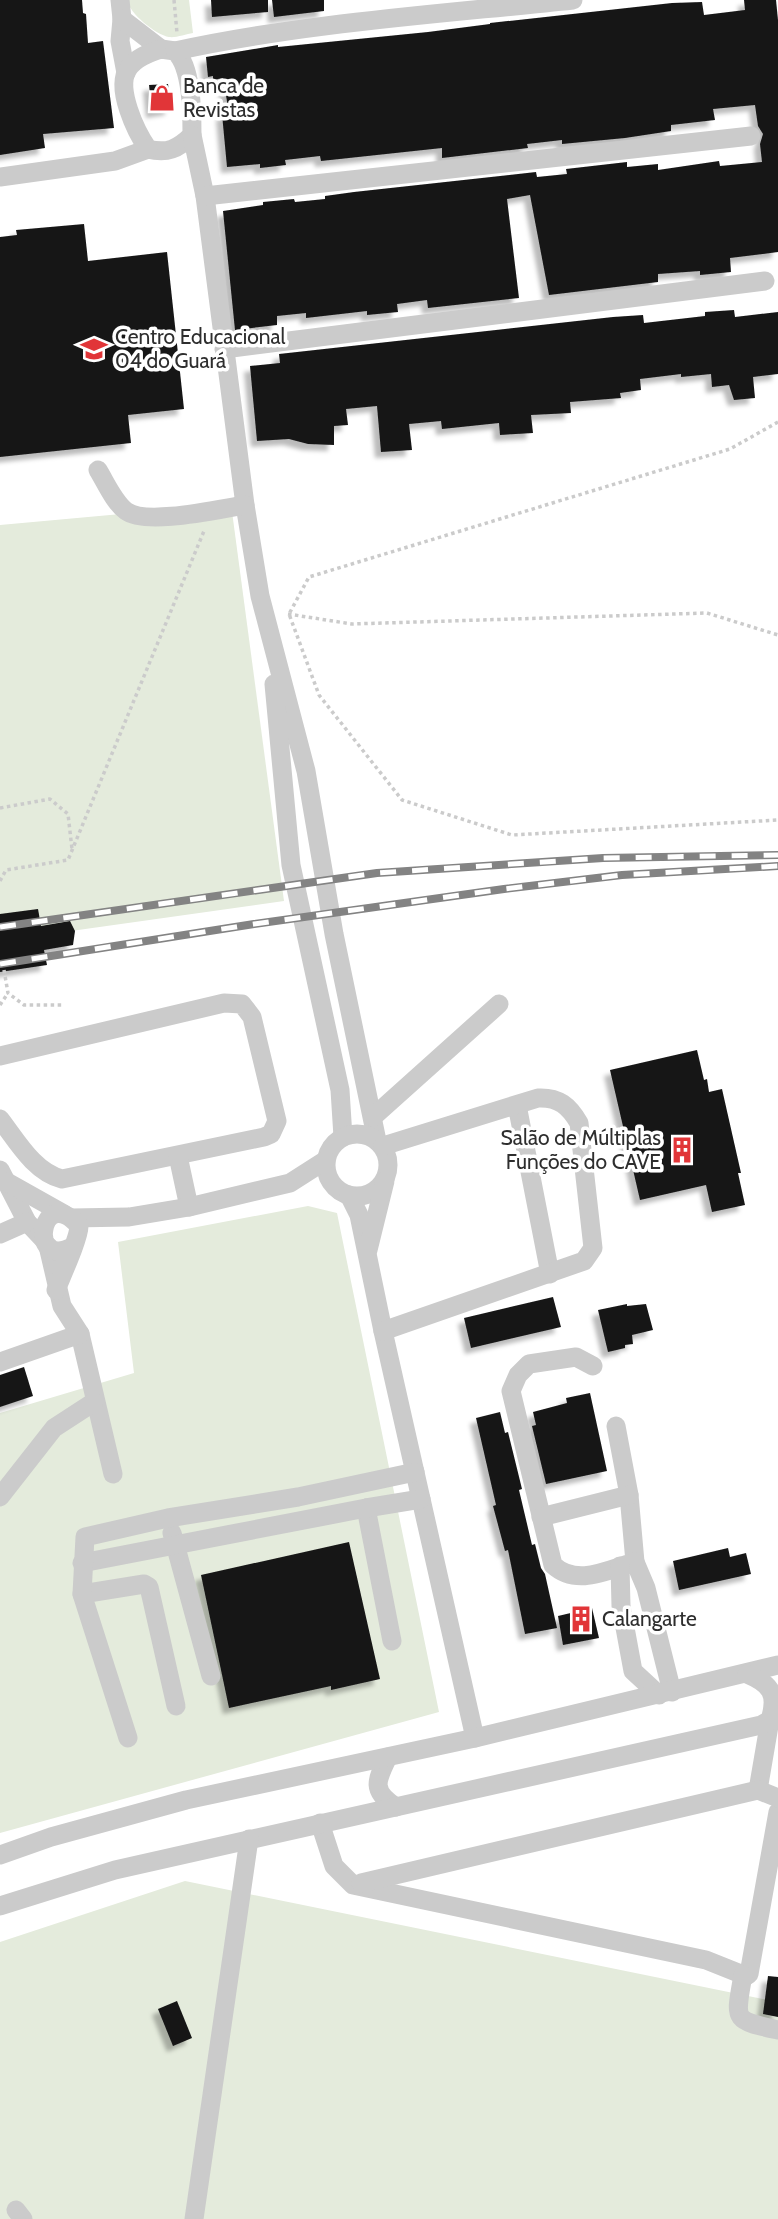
<svg xmlns="http://www.w3.org/2000/svg" width="778" height="2219" font-family="Cabin,sans-serif">
  <style>
    .green { fill: #e4ebdc }
    .building { fill: #151515; filter: url(#shadow) }
    .lines { fill: none; stroke-linecap: round; stroke-linejoin: round }
    .path { stroke: #cbcbcb; stroke-width: 3.5; stroke-dasharray: 3.5 3.5; stroke-linecap: butt }
    .minor { stroke: #cbcbcb; stroke-width: 19 }
    .rail-casing { stroke: #838383; stroke-width: 8 }
    .rail { stroke: #fff; stroke-width: 5; stroke-dasharray: 16; stroke-linecap: butt }
    .labels { text-anchor: middle; stroke-width: 7; stroke-linejoin: round; paint-order: stroke }
    .poi-label { font-size: 21px; fill: #2e2e2e; stroke: #fff; text-anchor: start }
  </style>
  <defs>
    <filter id="shadow"><feDropShadow dx="-6" dy="6" stdDeviation="2" flood-color="#0004"/></filter>
  </defs>
  <rect width="100%" height="100%" fill="#fff"/>
  <g class="green">
    <path d="M127,0H189L193,33C186,34 176,38 169,37C156,35 129,13 127,0Z"/>
    <polygon points="231,504 284,901 0,941 0,525"/>
    <polygon points="308,1206 337,1213 439,1712 0,1833 0,1413 134,1373 118,1242"/>
    <polygon points="185,1881 778,2002 778,2219 0,2219 0,1942"/>
  </g>
  <g class="building">
    <polygon points="0,0 82,0 83,13 86,14 88,43 103,41 114,128 43,134 45,148 0,155"/>
    <polygon points="211,0 268,0 268,12 212,17"/>
    <polygon points="272,0 324,0 324,11 274,17"/>
    <polygon points="744,0 776,0 778,20 778,252 730,258 731,272 700,275 700,271 658,274 658,282 549,295 530,195 507,199 519,298 428,308 427,300 397,304 398,312 367,315 367,311 306,318 306,313 277,316 277,325 235,330 223,211 263,205 263,202 294,199 295,202 325,199 325,196 354,192 536,172 537,177 567,174 566,169 627,162 627,167 658,164 658,170 719,161 720,166 762,162 760,144 763,134 758,126 755,105 713,109 715,120 671,125 671,131 625,138 562,144 562,140 527,144 528,148 442,158 442,148 321,161 320,156 285,160 286,165 260,168 260,164 227,167 222,114 229,113 223,78 213,80 213,76 208,77 206,57 278,45 278,47 428,32 490,24 490,23 672,3 702,2 704,15 745,10"/>
    <polygon points="168,84 171,109 152,112 149,85"/>
    <polygon points="84,224 88,261 167,252 184,409 128,415 131,443 0,457 0,237 17,235 16,230"/>
    <polygon points="734,310 735,317 778,312 778,374 753,377 755,398 734,400 729,385 712,387 711,374 681,377 681,374 640,379 641,390 620,393 621,398 570,402 571,413 531,415 533,433 500,435 499,423 442,429 441,421 409,424 412,450 381,452 377,406 346,409 348,425 334,426 334,445 308,444 289,439 257,441 250,366 280,363 279,354 613,317 643,315 644,323 705,316 705,312"/>
    <polygon points="38,909 41,926 70,921 75,931 73,945 44,950 47,965 0,972 0,914"/>
    <polygon points="697,1050 704,1080 707,1079 709,1092 722,1089 741,1173 738,1173 745,1205 712,1212 706,1185 640,1200 610,1070"/>
    <polygon points="553,1297 561,1327 471,1348 464,1318"/>
    <polygon points="627,1304 627,1306 646,1304 653,1330 632,1335 633,1344 625,1345 625,1348 608,1352 598,1310"/>
    <polygon points="24,1367 33,1396 0,1407 0,1375"/>
    <polygon points="590,1393 607,1471 546,1484 532,1426 536,1425 533,1412 567,1403 566,1398"/>
    <polygon points="500,1412 505,1433 508,1432 522,1489 519,1490 532,1545 535,1544 541,1568 545,1574 557,1628 525,1634 508,1550 505,1551 493,1506 496,1505 476,1418"/>
    <polygon points="349,1542 380,1679 331,1690 331,1686 229,1708 201,1575"/>
    <polygon points="728,1548 730,1557 746,1553 751,1574 679,1590 673,1561"/>
    <polygon points="592,1608 599,1638 563,1645 558,1616"/>
    <polygon points="768,1976 778,1977 778,2017 763,2014"/>
    <polygon points="177,2001 192,2038 173,2046 158,2009"/>
  </g>
  <g class="lines">
    <g class="path">
      <polyline points="174,0 177,33"/>
      <polyline points="778,422 730,449 309,577 289,614 319,695 402,800 512,835 778,820"/>
      <polyline points="288,614 352,624 707,613 778,635"/>
      <polyline points="0,808 50,799 68,814 72,849"/>
      <polyline points="0,881 6,870 68,860 204,531"/>
      <polyline points="4,970 8,993 24,1005 63,1005"/>
      <polyline points="0,1005 8,993"/>
    </g>
    <g class="minor">
      <polyline points="120,0 122,19 120,41 126,73"/>
      <polyline points="122,19 161,49"/>
      <path d="M161,49L175,51C192,67 192,112 192,135C178,149 167,154 148,149C136,132 115,88 128,69C135,58 149,53 161,49Z"/>
      <path d="M175,51C303,23 442,14 573,0"/>
      <polyline points="192,135 205,196 245,505 260,596 306,771 334,934 377,1141"/>
      <polyline points="0,177 115,161 148,149"/>
      <polyline points="205,196 751,136"/>
      <polyline points="224,349 765,281"/>
      <path d="M98,470C106,483 114,502 126,511C146,526 219,509 245,505"/>
      <polyline points="274,684 291,865 340,1090 343,1137"/>
      <path d="M0,1056L224,1003L242,1004L252,1017L277,1121L271,1134L264,1137L62,1179C34,1172 17,1141 0,1119"/>
      <polyline points="517,1105 550,1274"/>
      <polyline points="373,1117 499,1004"/>
      <circle cx="357" cy="1165" r="31"/>
      <polyline points="178,1156 189,1207"/>
      <polyline points="0,1170 27,1222 43,1239"/>
      <polyline points="7,1182 64,1214"/>
      <polyline points="349,1195 359,1215 383,1331 475,1738"/>
      <polyline points="72,1218 129,1217 189,1207 290,1183 326,1160"/>
      <polyline points="0,1234 27,1222"/>
      <polyline points="48,1246 62,1306 80,1334 113,1474"/>
      <polyline points="368,1250 385,1181"/>
      <path d="M56,1290C62,1275 79,1238 79,1226C41,1182 26,1270 72,1247"/>
      <path d="M383,1331L584,1261L593,1248L579,1123C569,1106 559,1097 538,1098L383,1146"/>
      <polyline points="0,1362 80,1334"/>
      <path d="M593,1366L576,1357L529,1364L518,1375L511,1391L553,1565C577,1587 607,1570 635,1562L629,1495L616,1426"/>
      <polyline points="0,1497 54,1428 94,1402"/>
      <polyline points="366,1508 392,1641"/>
      <polyline points="541,1517 629,1495"/>
      <polyline points="172,1533 211,1676"/>
      <polyline points="635,1562 646,1588 672,1692"/>
      <polyline points="82,1563 366,1508 421,1499"/>
      <polyline points="620,1566 621,1606 633,1671 659,1695"/>
      <polyline points="82,1594 144,1584 149,1587 176,1706"/>
      <polyline points="128,1738 82,1594 85,1537 168,1518 298,1497 415,1472"/>
      <path d="M388,1757C376,1781 371,1791 396,1807"/>
      <polyline points="758,1790 770,1720"/>
      <polyline points="320,1823 334,1866 353,1885 706,1960 746,1976 749,1974 778,1812"/>
      <polyline points="0,1855 51,1837 186,1800 475,1738 778,1665"/>
      <polyline points="361,1883 758,1790 778,1798"/>
      <path d="M0,1906L115,1870L761,1725L770,1720C778,1694 771,1684 747,1674"/>
      <path d="M743,1975C735,2021 732,2020 778,2030"/>
      <polyline points="16,2210 23,2219"/>
      <polyline points="194,2219 249,1839"/>
    </g>
    <g class="rail-casing">
      <g id="rail">
        <polyline points="0,927 377,873 603,858 778,855"/>
        <polyline points="0,964 254,924 504,889 622,875 778,866"/>
      </g>
    </g>
    <use href="#rail" class="rail"/>
  </g>
  <defs>
    <g id="shop-bare" transform="scale(2.1)"><path d="M-5-2.5h2.3a2.7 3.5 0 0 1 5.4 0H5L5.5 6h-11ZM-1.5-2.5h3a1.5 2.3 0 0 0-3 0Z" fill="#e13538" stroke="#fff" stroke-width="2.5" paint-order="stroke"/></g>
    <g id="school-bare" transform="scale(2.1)"><path d="M0-5L7-2L0 1L-7-2ZM-4 1L0 2.5L4 1V4Q0 6-4 4Z" fill="#e13538" stroke="#fff" stroke-width="2.5" paint-order="stroke"/></g>
    <g id="building-bare" transform="scale(2.1)"><path d="M-4-6H4V6H1V3H-1V6H-4ZM-2.5-4.3h1.7v1.8h-1.7ZM.8-4.3h1.7v1.8H.8ZM-2.5-1h1.7V.8h-1.7ZM.8-1h1.7V.8H.8Z" fill="#e13538" stroke="#fff" stroke-width="2.5" paint-order="stroke"/></g>
  </defs>
  <g fill-rule="evenodd">
    <use href="#shop-bare" x="162" y="98"/>
    <use href="#school-bare" x="94" y="349"/>
    <use href="#building-bare" x="682" y="1150"/>
    <use href="#building-bare" x="581" y="1619"/>
  </g>
  <g class="labels">
    <g class="poi-label">
      <text x="183" y="93">Banca de<tspan x="183" dy="24">Revistas</tspan></text>
      <text x="115" y="344">Centro Educacional<tspan x="115" dy="24">04 do Guará</tspan></text>
      <text x="661" y="1145" text-anchor="end">Salão de Múltiplas<tspan x="661" dy="24">Funções do CAVE</tspan></text>
      <text x="602" y="1626">Calangarte</text>
    </g>
  </g>
</svg>
